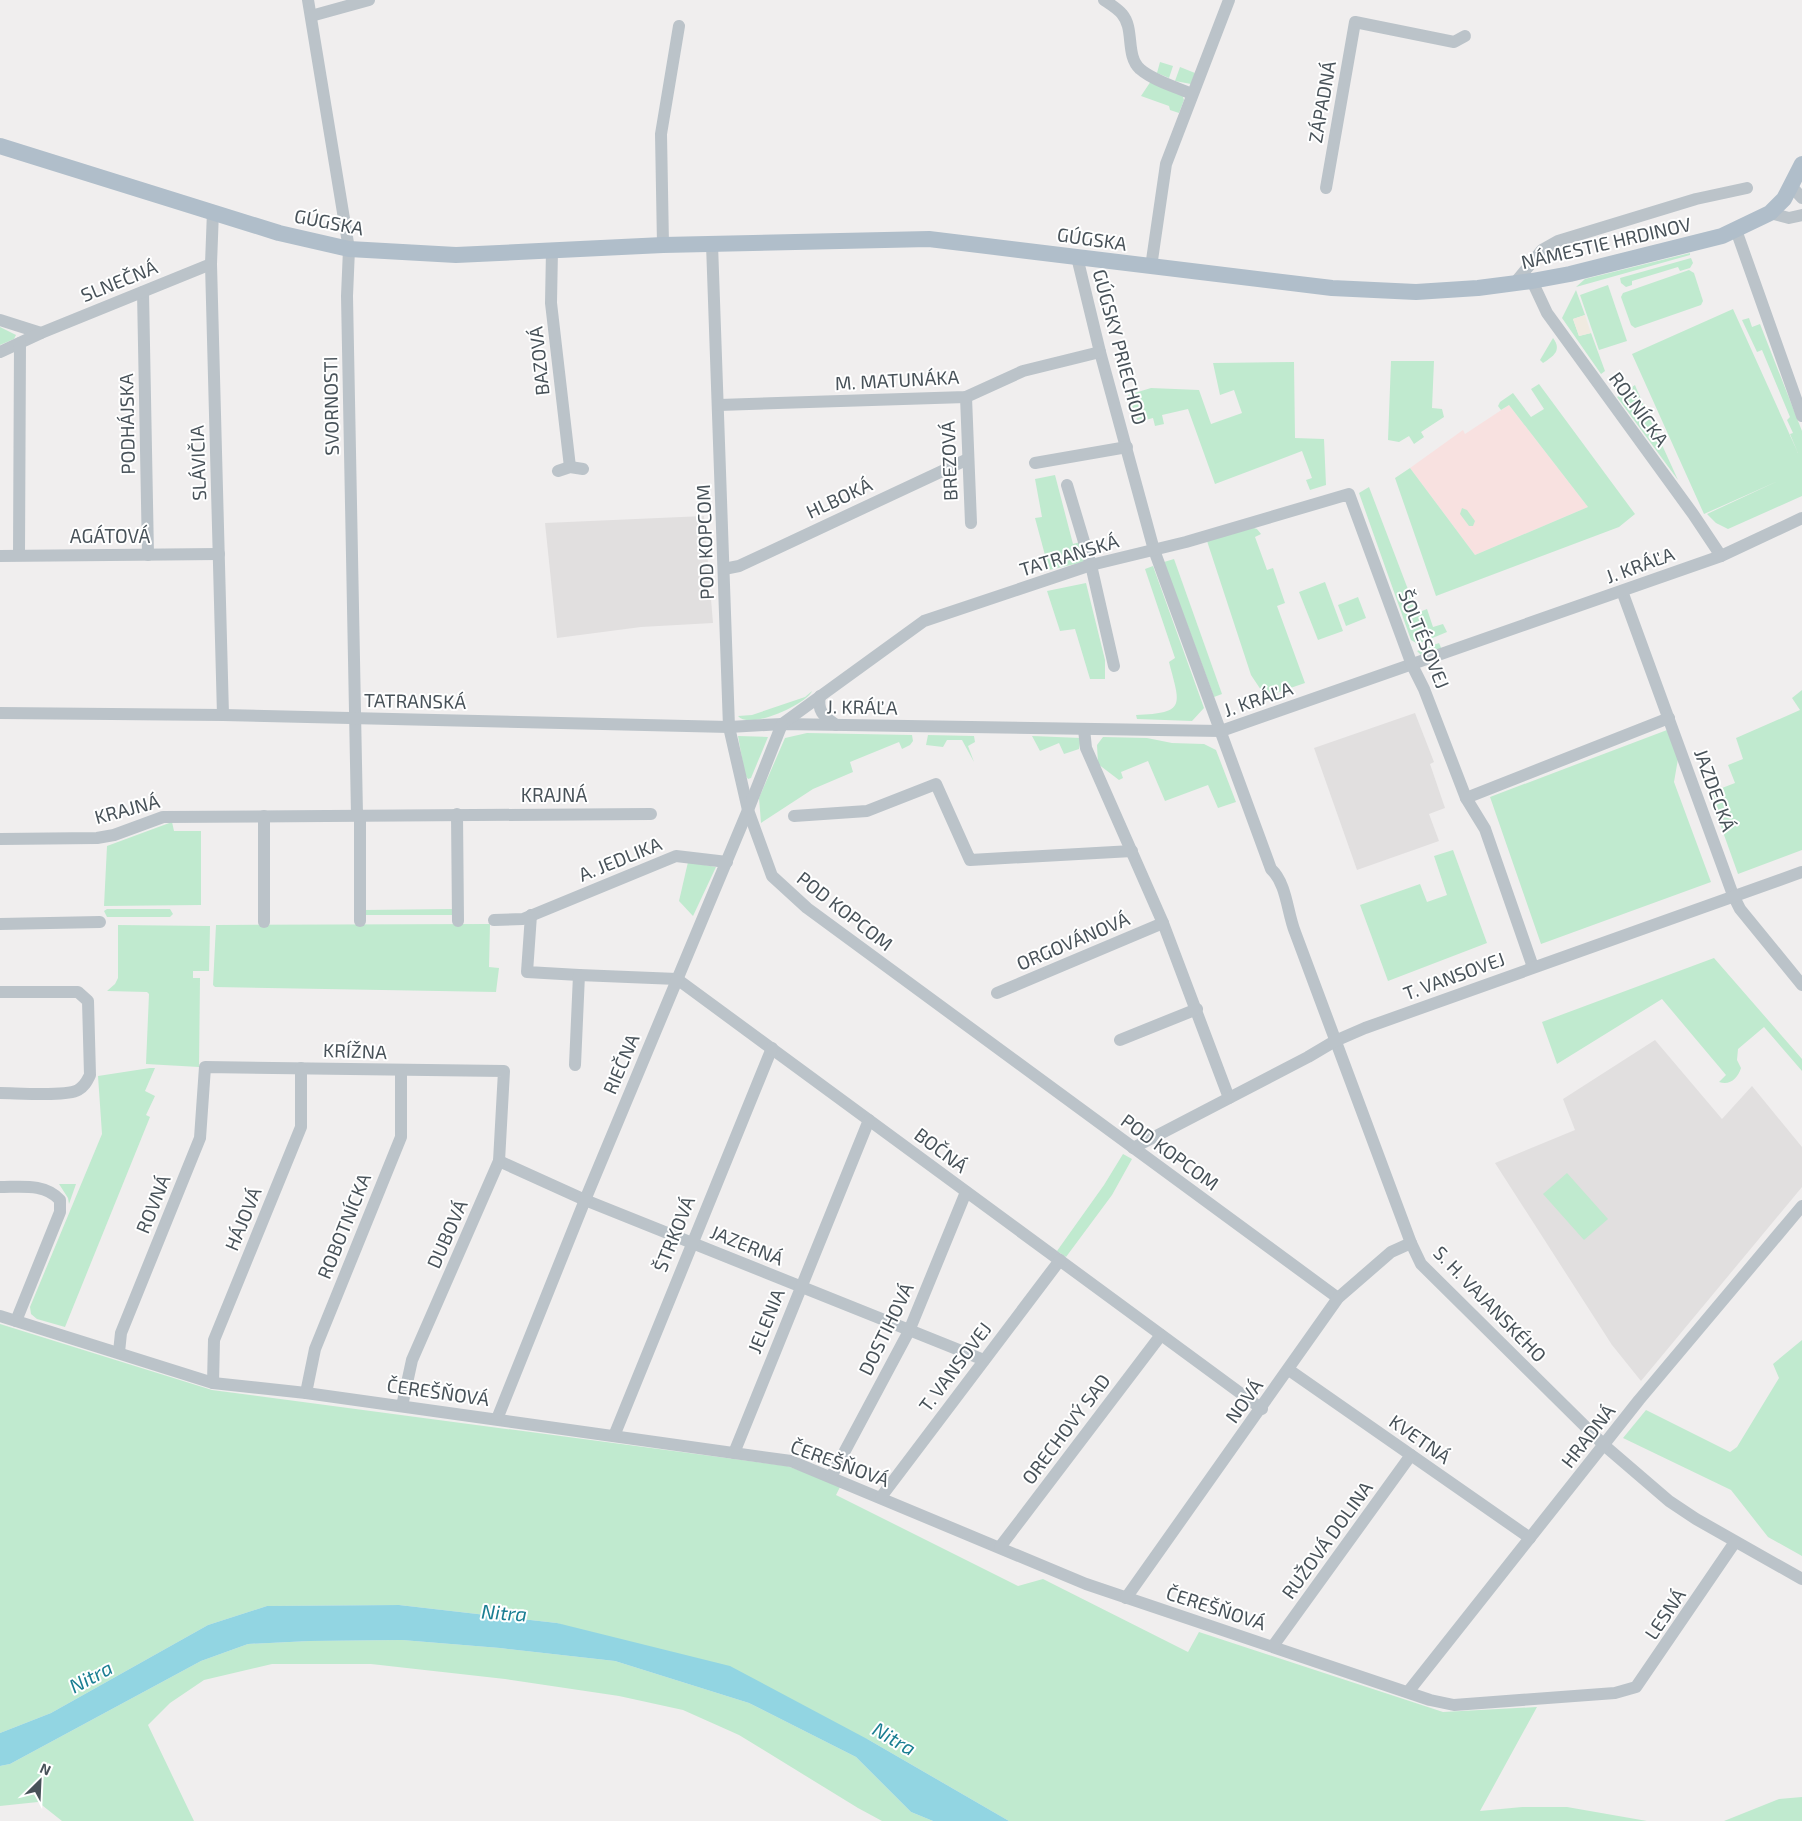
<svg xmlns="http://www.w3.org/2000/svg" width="1802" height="1821" font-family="'Exo 2',sans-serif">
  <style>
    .education { fill: #e1dfdf }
    .medical { fill: #f8e1e0 }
    .green { fill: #c0eacf }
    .sand { fill: #f0eae0 }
    .water { fill: #92d5e2 }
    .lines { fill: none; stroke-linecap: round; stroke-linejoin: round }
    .minor { stroke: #bbc3c9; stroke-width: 12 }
    .major { stroke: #b0beca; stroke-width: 16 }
    .labels { text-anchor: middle; stroke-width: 4; stroke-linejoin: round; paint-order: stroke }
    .street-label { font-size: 19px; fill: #485259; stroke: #fff }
    .water-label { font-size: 20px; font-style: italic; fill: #1a7e92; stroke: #fff }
  </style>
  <rect width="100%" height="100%" fill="#f0eeee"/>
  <g class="education">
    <polygon points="704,516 713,623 641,627 557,638 545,523"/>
    <polygon points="1415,713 1434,762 1430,764 1445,808 1429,814 1439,841 1357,870 1314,748"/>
    <polygon points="1655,1040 1722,1119 1752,1086 1802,1147 1802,1187 1641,1381 1612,1345 1495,1163 1575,1130 1563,1099"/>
  </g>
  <polygon class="medical" points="1509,405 1588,507 1475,555 1410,468 1463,430 1465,434"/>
  <g class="green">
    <polygon points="1160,62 1173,66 1169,78 1157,73"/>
    <polygon points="1180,67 1195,73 1191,84 1175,81"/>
    <polygon points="1151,81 1182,94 1184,100 1179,113 1170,110 1169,106 1141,96"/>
    <polygon points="1690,253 1690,255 1576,287 1585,279"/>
    <polygon points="1691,258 1693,263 1690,268 1680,271 1678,267 1632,281 1632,285 1626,287 1621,283 1620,278"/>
    <polygon points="1689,270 1694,273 1703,301 1701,305 1635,328 1631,325 1621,297 1623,293"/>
    <polygon points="1608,285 1627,341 1599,350 1580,295"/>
    <polygon points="1576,290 1585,315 1573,319 1579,336 1591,333 1605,371 1601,374 1562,318"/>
    <polygon points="1733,309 1798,453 1790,434 1793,433 1787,420 1790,417 1762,350 1757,352 1742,320 1749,318 1752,327 1760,324 1802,431 1802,496 1728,529 1716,523 1707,514 1778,481 1704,514 1632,354"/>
    <polygon points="0,327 16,335 14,339 0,345"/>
    <path d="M1553,338C1562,350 1554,356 1543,363L1540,360Z"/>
    <polygon points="1391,361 1434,361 1432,408 1442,409 1444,417 1421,432 1424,437 1414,444 1409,436 1399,442 1388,440"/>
    <polygon points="1294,362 1295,438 1324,439 1326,485 1310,490 1306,480 1312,478 1302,451 1215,484 1188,409 1162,415 1164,424 1155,426 1153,418 1138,422 1128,395 1151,388 1199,390 1211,424 1242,413 1234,390 1220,395 1213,363"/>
    <polygon points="1539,384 1635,514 1619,527 1436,596 1395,478 1410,468 1475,555 1588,507 1509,405 1501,410 1498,406 1500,402 1513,393 1531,417 1544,409 1531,389"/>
    <polygon points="1635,385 1637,390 1678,480 1617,397"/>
    <polygon points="1055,475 1073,544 1080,542 1084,562 1049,570 1035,518 1042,517 1035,479"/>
    <polygon points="1369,487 1417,613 1427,609 1433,627 1443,624 1447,632 1418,644 1411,640 1359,493"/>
    <polygon points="1462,508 1467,510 1475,521 1473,526 1469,526 1460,514"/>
    <polygon points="1251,527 1257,529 1261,534 1255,537 1267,570 1273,568 1285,603 1277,606 1305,683 1270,695 1261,690 1251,675 1207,541"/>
    <polygon points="1174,559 1222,694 1214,697 1164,562"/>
    <path d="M1153,566L1204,708L1192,721L1137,719L1136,715C1187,713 1180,705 1169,662L1175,658L1145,569Z"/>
    <polygon points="1325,582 1343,631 1318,640 1299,592"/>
    <polygon points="1086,583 1105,660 1105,679 1090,679 1075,629 1060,631 1047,591"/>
    <polygon points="1358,597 1366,618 1346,626 1338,605"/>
    <polygon points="1439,643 1442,650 1423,657 1417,651"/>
    <polygon points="1802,690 1802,850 1738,874 1709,793 1735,783 1728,765 1743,759 1736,738 1800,710 1792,698"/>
    <path d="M812,691C808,703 750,731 738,716L752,715L805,697Z"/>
    <polygon points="1667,730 1678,759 1674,782 1711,882 1541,944 1490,797"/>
    <polygon points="807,733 912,735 913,741 910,745 902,749 899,742 850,762 853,772 813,789 761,823 759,798 785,738"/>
    <polygon points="928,735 974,736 975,742 968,746 974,762 962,740 947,740 943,747 926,745"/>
    <polygon points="738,736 768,737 751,778 748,779 745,775"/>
    <polygon points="1032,736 1081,738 1079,749 1064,754 1059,743 1040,751"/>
    <polygon points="1103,737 1147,738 1172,743 1204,744 1216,750 1236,802 1218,808 1208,785 1165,801 1148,761 1121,772 1123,778 1119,780 1098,764 1097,745"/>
    <polygon points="172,822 174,831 201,831 201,905 104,906 107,846"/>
    <polygon points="1453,850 1487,943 1388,981 1360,905 1420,884 1427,902 1447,895 1434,856"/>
    <polygon points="688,862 716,867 693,916 679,901"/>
    <polygon points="107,909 170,909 173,914 170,917 107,917 104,911"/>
    <polygon points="453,909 453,915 363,915 363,910"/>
    <polygon points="490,924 489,967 499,968 496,992 215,987 213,985 216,925"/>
    <polygon points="118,925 210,926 209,971 193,971 193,978 200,978 199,1067 146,1064 149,994 147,992 107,991 115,984 118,978"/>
    <path d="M1714,958L1802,1059V1071L1764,1027L1738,1049L1737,1060L1741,1068C1738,1078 1730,1086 1719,1082L1726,1075L1662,999L1557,1064L1542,1022Z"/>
    <polygon points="150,1068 155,1068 145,1091 155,1096 146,1115 150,1117 65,1327 37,1319 31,1314 30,1307 102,1134 98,1076"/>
    <polygon points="1123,1154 1132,1159 1112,1195 1066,1257 1057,1251 1104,1185"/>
    <polygon points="1567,1173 1608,1219 1584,1240 1543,1194"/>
    <polygon points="59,1184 76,1184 69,1204 68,1198"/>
    <polygon points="0,1324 212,1390 787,1466 841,1485 836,1495 1018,1586 1043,1579 1188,1652 1199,1632 1443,1712 1537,1707 1480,1811 1522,1807 1567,1807 1647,1821 1009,1821 869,1740 557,1623 399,1605 267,1606 208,1625 51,1713 0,1733"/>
    <polygon points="1802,1340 1802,1556 1768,1537 1731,1490 1623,1438 1646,1410 1730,1452 1737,1447 1779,1378 1773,1364"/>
    <polygon points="402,1640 500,1648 615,1661 749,1703 856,1757 911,1812 933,1821 882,1821 858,1808 739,1735 683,1710 619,1696 505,1679 371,1664 272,1664 204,1680 170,1703 148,1725 194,1821 62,1821 38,1802 0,1806 0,1766 10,1764 201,1661 248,1644 310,1641"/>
    <polygon points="1802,1797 1802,1821 1724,1821 1779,1799"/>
  </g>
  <polygon class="sand" points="1585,315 1591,333 1579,336 1573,319"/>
  <polygon class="water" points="399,1605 557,1623 730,1666 869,1740 1009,1821 933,1821 911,1812 856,1757 749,1703 615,1661 500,1648 402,1640 310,1641 248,1644 201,1661 10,1764 0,1766 0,1733 51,1713 208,1625 267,1606"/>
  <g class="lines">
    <g class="minor">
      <polyline points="308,0 349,249 347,296 357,815"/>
      <path d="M1104,0C1110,4 1118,9 1122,14C1135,29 1125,55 1140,69C1154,81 1176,87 1192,94"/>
      <polyline points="311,16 369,0"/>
      <polyline points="1792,187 1802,198"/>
      <polyline points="1326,188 1355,22 1454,42 1465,36"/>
      <polyline points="213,211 211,264 223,715"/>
      <polyline points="1770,213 1789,218 1802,215"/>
      <polyline points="1736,230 1802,416"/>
      <polyline points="712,244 729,727 748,810 772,876 807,908 1338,1298"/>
      <polyline points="663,245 661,134 679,26"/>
      <polyline points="552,250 551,303 570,467"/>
      <path d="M1077,257L1100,352L1154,550L1271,869C1287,884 1287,912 1295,932C1334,1035 1372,1139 1411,1243L1421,1264L1605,1446L1669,1501L1696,1519L1802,1579"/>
      <polyline points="1151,267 1166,164 1229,0"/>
      <polyline points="1532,281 1547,313 1693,514 1721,556"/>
      <polyline points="1514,284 1542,250 1558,241 1696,199 1747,188"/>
      <polyline points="143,292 148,555"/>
      <polyline points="0,320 41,333"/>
      <polyline points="0,352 41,333 211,264"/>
      <polyline points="966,397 971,523"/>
      <polyline points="719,405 966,397 1023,371 1100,352"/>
      <polyline points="1035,463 1127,447"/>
      <polyline points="558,471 570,467 583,469"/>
      <polyline points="1067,485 1091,565 1114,666"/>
      <polyline points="19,555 20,343"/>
      <polyline points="0,556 219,554"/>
      <polyline points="724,569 739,566 968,459"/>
      <polyline points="1622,591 1733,895 1740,909 1802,985"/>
      <path d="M820,696C817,712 824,716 836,725"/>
      <polyline points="0,713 223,715 729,727 782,724 1221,731 1721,556 1802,518"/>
      <polyline points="782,724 924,621 1091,565 1186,542 1349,494 1412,665 1424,689 1466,798 1485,829 1533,967"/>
      <polyline points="1084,729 1086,748 1163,923 1229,1098"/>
      <polyline points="1466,798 1669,718"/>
      <polyline points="457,814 458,921"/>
      <polyline points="360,815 360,921"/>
      <polyline points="794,816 867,811 936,784 970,860 1132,851"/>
      <polyline points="0,839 97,838 114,835 163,817 651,814"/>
      <polyline points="531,915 527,972 579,975"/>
      <polyline points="494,920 523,919 676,856 727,862"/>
      <polyline points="264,922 264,816"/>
      <polyline points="0,924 100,922"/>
      <path d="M0,992H78L88,1001L90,1075C87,1081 85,1086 78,1090C65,1097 17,1093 0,1093"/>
      <polyline points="997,993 1163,923"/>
      <polyline points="1120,1040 1197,1009"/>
      <polyline points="575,1065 579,975 677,979 1262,1409"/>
      <polyline points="1133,1148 1308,1057 1335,1041 1365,1028 1802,872"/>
      <polyline points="499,1161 585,1200 984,1360"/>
      <path d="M0,1187C21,1187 45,1183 60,1200V1212L16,1321"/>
      <polyline points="0,1316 213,1383 306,1393 791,1461 1086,1584 1430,1700 1454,1705 1615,1693 1636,1687 1735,1542"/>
      <polyline points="119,1352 121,1333 200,1138 205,1067 504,1071 499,1161 412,1360 402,1406"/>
      <polyline points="1289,1370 1530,1538"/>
      <polyline points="213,1383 214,1340 301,1127 301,1068"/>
      <polyline points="306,1393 315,1349 401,1137 401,1071"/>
      <polyline points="497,1419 585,1200 748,810 782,724"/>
      <polyline points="614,1436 772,1048"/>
      <polyline points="734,1453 869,1120"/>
      <polyline points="831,1477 909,1331 966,1192"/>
      <polyline points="881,1497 1060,1260"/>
      <polyline points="1000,1547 1161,1335"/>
      <polyline points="1126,1598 1338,1298 1391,1252 1411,1243"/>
      <polyline points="1273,1646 1411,1455"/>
      <polyline points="1408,1692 1639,1400 1802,1206"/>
    </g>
    <polyline class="major" points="0,146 279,233 349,249 456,255 663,245 929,239 1332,288 1416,292 1478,288 1532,281 1570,274 1722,236 1770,213 1784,199 1802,164"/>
  </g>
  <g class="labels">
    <g class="street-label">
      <text transform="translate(1322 102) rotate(-80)" y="7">ZÁPADNÁ</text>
      <text transform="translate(329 222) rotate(11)" y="7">GÚGSKA</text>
      <text transform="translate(1092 239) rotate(8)" y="7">GÚGSKA</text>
      <text transform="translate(1606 243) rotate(-13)" y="7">NÁMESTIE HRDINOV</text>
      <text transform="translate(119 281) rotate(-22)" y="7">SLNEČNÁ</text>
      <text transform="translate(1120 347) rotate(75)" y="7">GÚGSKY PRIECHOD</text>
      <text transform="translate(539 361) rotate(-96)" y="7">BAZOVÁ</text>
      <text transform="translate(897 380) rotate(-3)" y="7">M. MATUNÁKA</text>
      <text transform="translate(331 406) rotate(-91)" y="7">SVORNOSTI</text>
      <text transform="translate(1639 409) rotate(54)" y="7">ROĽNÍCKA</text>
      <text transform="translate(127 424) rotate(-91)" y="7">PODHÁJSKA</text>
      <text transform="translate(949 461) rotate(-92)" y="7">BREZOVÁ</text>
      <text transform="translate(198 463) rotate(-92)" y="7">SLÁVIČIA</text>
      <text transform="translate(839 498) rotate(-25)" y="7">HLBOKÁ</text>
      <text x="110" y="543">AGÁTOVÁ</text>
      <text transform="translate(705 542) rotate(-92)" y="7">POD KOPCOM</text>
      <text transform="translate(1069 555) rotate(-17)" y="7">TATRANSKÁ</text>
      <text transform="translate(1640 565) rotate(-20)" y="7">J. KRÁĽA</text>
      <text transform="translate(1424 639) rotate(68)" y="7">ŠOLTÉSOVEJ</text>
      <text transform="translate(1258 699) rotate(-19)" y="7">J. KRÁĽA</text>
      <text transform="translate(415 701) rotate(1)" y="7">TATRANSKÁ</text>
      <text transform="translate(862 707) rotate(1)" y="7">J. KRÁĽA</text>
      <text transform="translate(1715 790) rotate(70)" y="7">JAZDECKÁ</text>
      <text x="554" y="802">KRAJNÁ</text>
      <text transform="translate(127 809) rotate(-15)" y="7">KRAJNÁ</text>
      <text transform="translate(620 859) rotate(-22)" y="7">A. JEDLIKA</text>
      <text transform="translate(845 911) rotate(38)" y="7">POD KOPCOM</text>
      <text transform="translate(1073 941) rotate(-23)" y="7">ORGOVÁNOVÁ</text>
      <text transform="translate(1454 976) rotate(-20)" y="7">T. VANSOVEJ</text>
      <text transform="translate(355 1051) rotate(2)" y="7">KRÍŽNA</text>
      <text transform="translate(621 1064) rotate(-67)" y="7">RIEČNA</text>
      <text transform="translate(941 1150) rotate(37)" y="7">BOČNÁ</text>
      <text transform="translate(1170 1152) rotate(36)" y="7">POD KOPCOM</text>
      <text transform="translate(153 1204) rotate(-68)" y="7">ROVNÁ</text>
      <text transform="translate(243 1219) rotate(-68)" y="7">HÁJOVÁ</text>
      <text transform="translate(344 1226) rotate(-68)" y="7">ROBOTNÍCKA</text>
      <text transform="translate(447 1234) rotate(-66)" y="7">DUBOVÁ</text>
      <text transform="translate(674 1234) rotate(-68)" y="7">ŠTRKOVÁ</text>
      <text transform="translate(747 1245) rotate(22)" y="7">JAZERNÁ</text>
      <text transform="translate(1490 1304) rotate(46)" y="7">S. H. VAJANSKÉHO</text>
      <text transform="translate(766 1321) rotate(-68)" y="7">JELENIA</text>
      <text transform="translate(886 1329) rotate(-64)" y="7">DOSTIHOVÁ</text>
      <text transform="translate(955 1367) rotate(-53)" y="7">T. VANSOVEJ</text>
      <text transform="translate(438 1392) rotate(8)" y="7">ČEREŠŇOVÁ</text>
      <text transform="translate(1244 1401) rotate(-54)" y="7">NOVÁ</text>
      <text transform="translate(1066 1429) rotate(-53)" y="7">ORECHOVÝ SAD</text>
      <text transform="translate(1588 1436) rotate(-52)" y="7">HRADNÁ</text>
      <text transform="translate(1420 1439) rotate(35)" y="7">KVETNÁ</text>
      <text transform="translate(840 1463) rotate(20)" y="7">ČEREŠŇOVÁ</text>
      <text transform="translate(1327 1540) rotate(-54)" y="7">RUŽOVÁ DOLINA</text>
      <text transform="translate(1216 1608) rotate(18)" y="7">ČEREŠŇOVÁ</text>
      <text transform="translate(1665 1614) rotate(-56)" y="7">LESNÁ</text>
    </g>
    <g class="water-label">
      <text transform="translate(504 1613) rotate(4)" y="7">Nitra</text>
      <text transform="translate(91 1677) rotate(-28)" y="7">Nitra</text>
      <text transform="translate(894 1739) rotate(30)" y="7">Nitra</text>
    </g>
  </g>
  <g transform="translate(40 1781) rotate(24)" stroke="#ffffff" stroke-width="4" paint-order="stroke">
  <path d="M0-4L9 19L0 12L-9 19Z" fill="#485259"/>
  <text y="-8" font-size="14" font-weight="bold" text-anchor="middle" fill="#485259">N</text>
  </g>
</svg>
